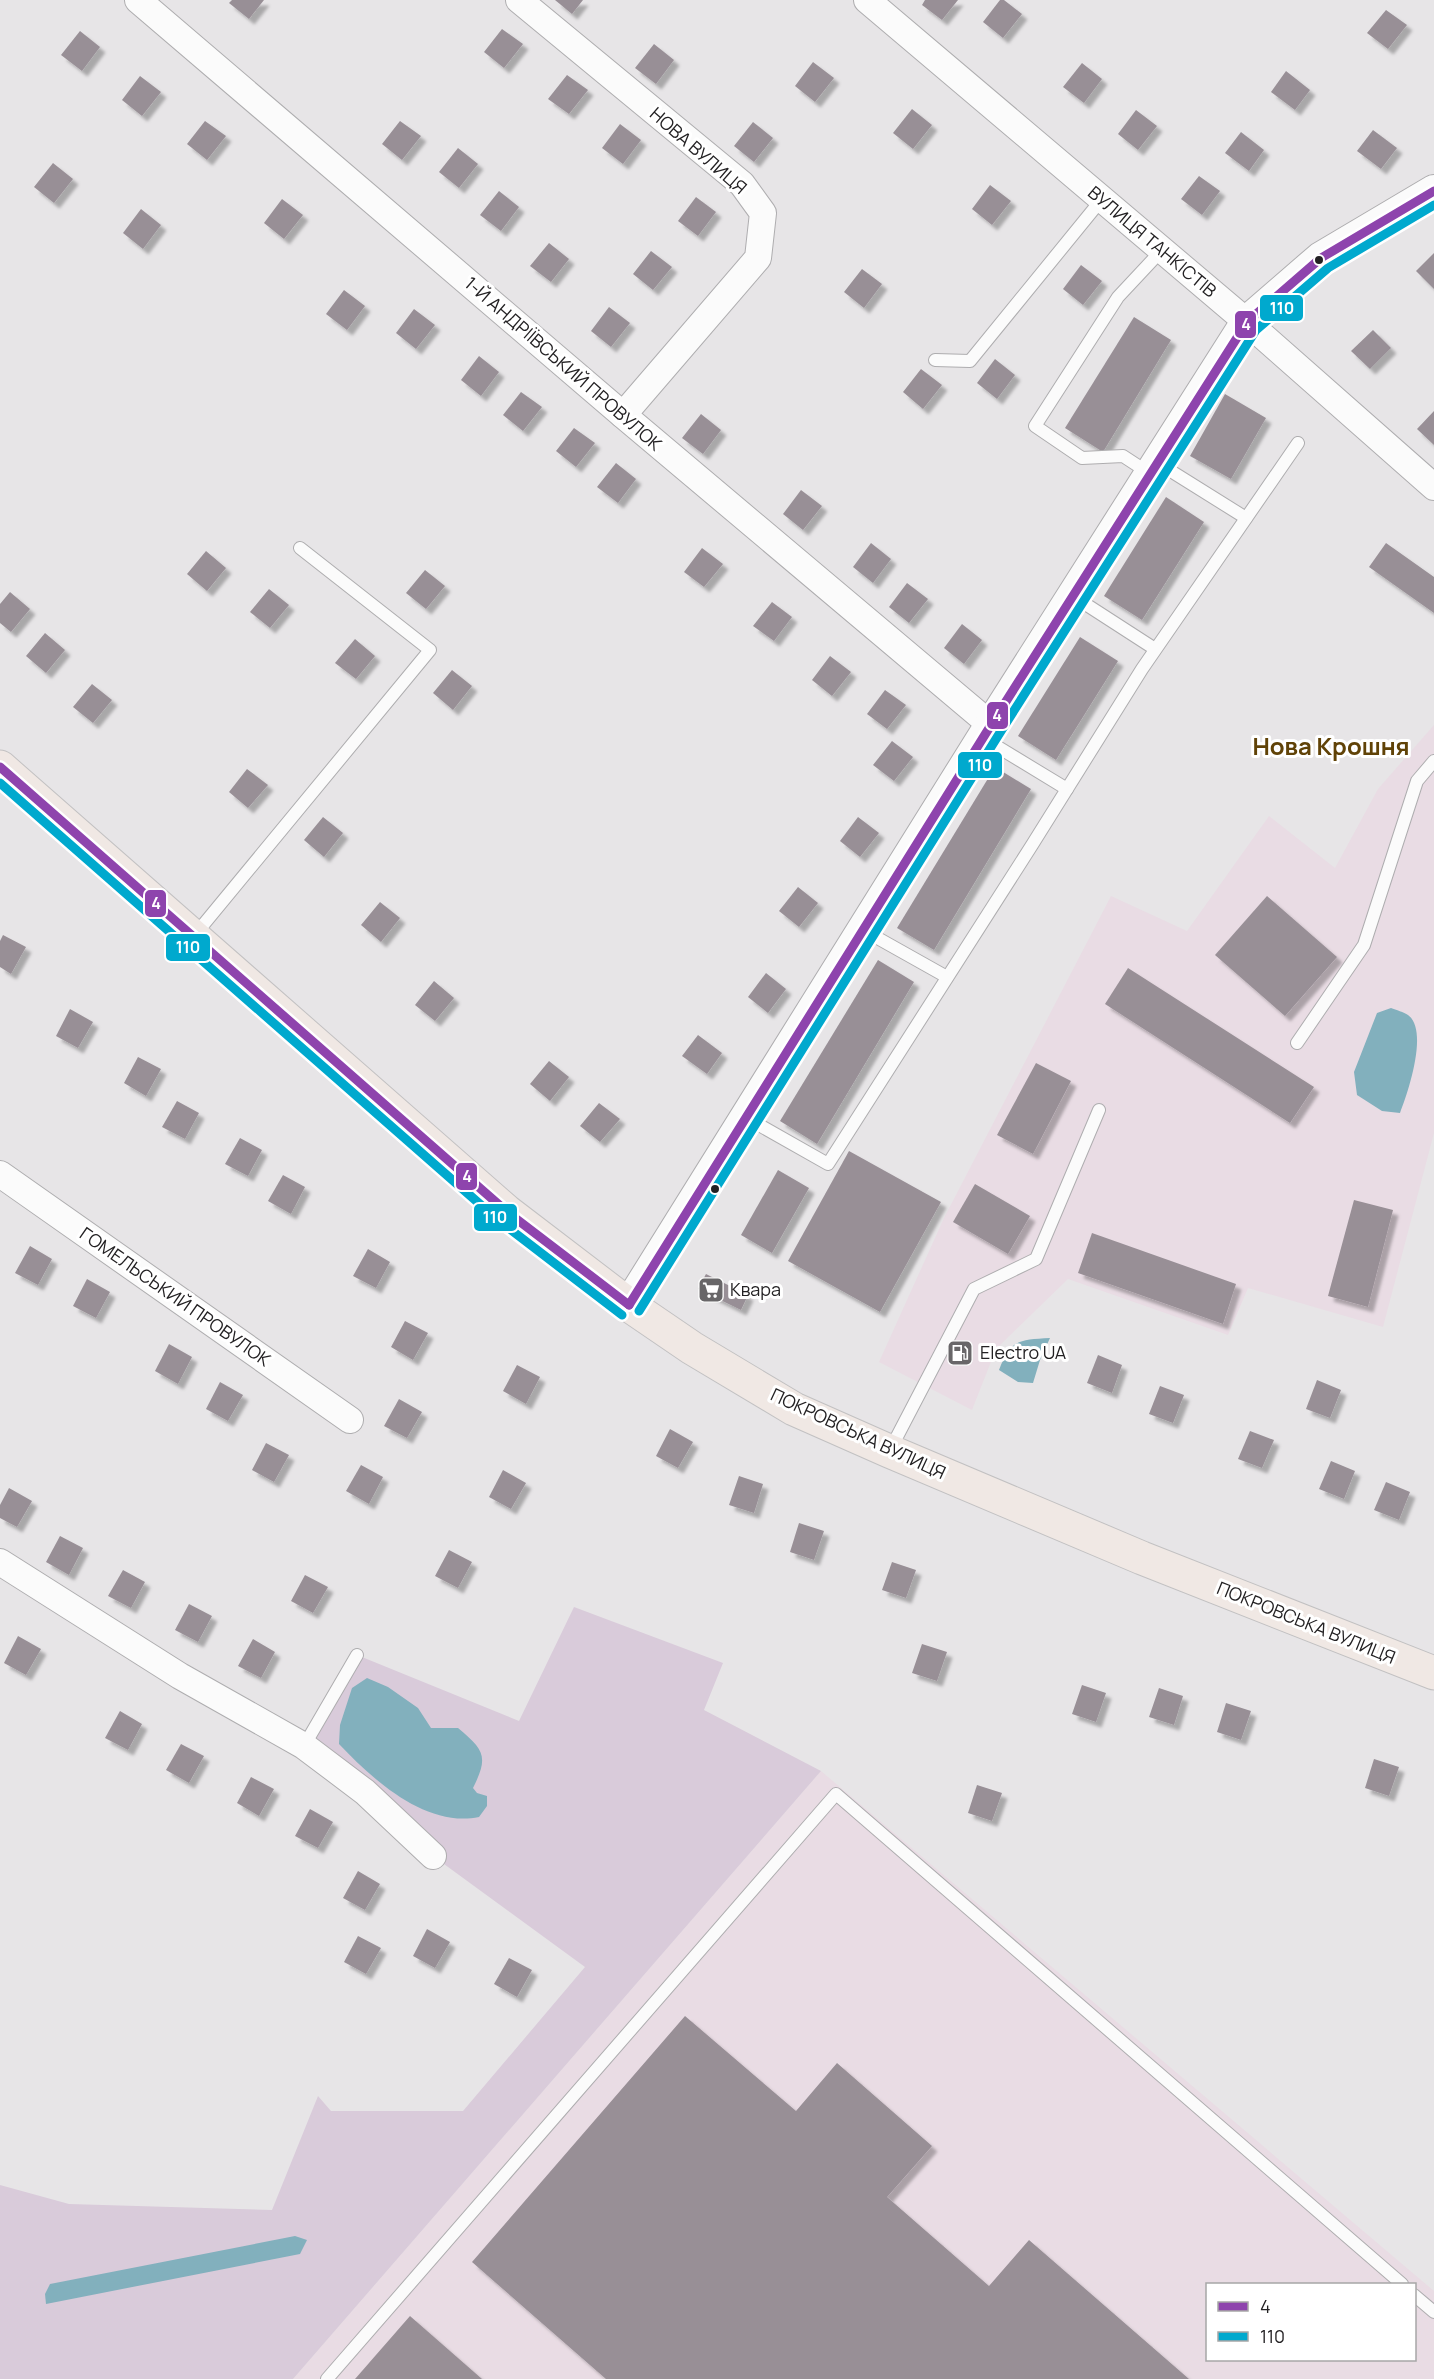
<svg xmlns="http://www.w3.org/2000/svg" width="1434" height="2379" font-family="Manrope,sans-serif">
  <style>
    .industrial { fill: #e9dce4; fill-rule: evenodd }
    .green { fill: #d9cbda }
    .water { fill: #82b0bd }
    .building { fill: #988f96; filter: url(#shadow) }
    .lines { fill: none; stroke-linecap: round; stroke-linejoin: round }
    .service-casing { stroke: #aeadaf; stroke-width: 14 }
    .minor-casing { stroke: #aeadaf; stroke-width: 28 }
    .tertiary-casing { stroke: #aeadaf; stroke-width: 34 }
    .trunk-casing { stroke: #c2c1c2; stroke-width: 35 }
    .service { stroke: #fbfbfb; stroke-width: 12 }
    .minor { stroke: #fbfbfb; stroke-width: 26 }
    .tertiary { stroke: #fbfbfb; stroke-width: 32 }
    .trunk { stroke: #f0e8e4; stroke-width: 33 }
    .bus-1-casing { stroke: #fff; stroke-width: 14 }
    .bus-2-casing { stroke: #fff; stroke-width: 14 }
    .bus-1 { stroke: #8e44ad; stroke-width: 9 }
    .bus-2 { stroke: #00a9ce; stroke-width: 9 }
    .bus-dot { fill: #232123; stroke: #fff; stroke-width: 2 }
    .labels { text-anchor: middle; stroke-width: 6; stroke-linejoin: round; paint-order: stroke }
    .street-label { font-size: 18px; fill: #232123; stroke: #fff }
    .poi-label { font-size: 18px; fill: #232123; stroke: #fff; text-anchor: start }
    .district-label { font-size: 24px; font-weight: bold; fill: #604207; stroke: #fff }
    .line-badge { stroke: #fff; stroke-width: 2 }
    .badge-label { font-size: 16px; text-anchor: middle; font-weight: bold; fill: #fff }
  </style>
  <defs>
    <filter id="shadow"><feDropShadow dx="5.5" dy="5.5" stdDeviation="1.5" flood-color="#0004"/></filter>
  </defs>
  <rect width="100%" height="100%" fill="#e7e5e7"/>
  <g class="industrial">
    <polygon points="1434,725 1434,1133 1383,1327 1248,1288 1228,1335 1068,1279 996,1349 972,1410 879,1362 944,1218 1111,896 1187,931 1269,816 1335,868 1378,789"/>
    <path d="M821,1771L1434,2291V2379H293ZM1208,2284H1414V2360H1208Z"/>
  </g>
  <polygon class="green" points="574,1607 723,1663 704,1710 821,1771 293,2379 0,2379 0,2185 69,2204 272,2210 318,2096 331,2111 463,2111 585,1967 433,1856 304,1746 357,1655 519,1721"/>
  <g class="water">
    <path d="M1391,1008C1396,1010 1404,1012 1408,1015C1429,1030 1408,1093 1400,1113L1382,1111L1357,1095L1354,1072L1377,1013Z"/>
    <path d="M1050,1338L1040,1360L1033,1383L1018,1382L999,1370C1011,1339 1019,1340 1050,1338Z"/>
    <path d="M367,1678L388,1687L418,1708L431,1728H458C484,1750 489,1756 473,1788L477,1793L487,1796V1806L479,1817C426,1828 373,1780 339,1744L340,1725L352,1688Z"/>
    <polygon points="295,2236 307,2240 300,2254 46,2304 45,2294 50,2284"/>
  </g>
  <g class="building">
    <polygon points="232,0 264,0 249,19 229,3"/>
    <polygon points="555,0 583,0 572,14"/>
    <polygon points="925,0 958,0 942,20 922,5"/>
    <polygon points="1000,0 1004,0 1022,14 1003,38 983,22"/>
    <polygon points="1386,10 1407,25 1388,49 1367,33"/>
    <polygon points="502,29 523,44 504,68 484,52"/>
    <polygon points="80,31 100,47 82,71 61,55"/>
    <polygon points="654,44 674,60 656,84 635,68"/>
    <polygon points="813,62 834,78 815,102 795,86"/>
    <polygon points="1082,63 1102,79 1084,103 1063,87"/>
    <polygon points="1286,71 1310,90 1295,110 1271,92"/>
    <polygon points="567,75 588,90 569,114 548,99"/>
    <polygon points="140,76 161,92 142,116 122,100"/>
    <polygon points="912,109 932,125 913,149 893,133"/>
    <polygon points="1136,110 1157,126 1138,150 1118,134"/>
    <polygon points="205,121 226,136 207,160 187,144"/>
    <polygon points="400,121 421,136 402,160 382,144"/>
    <polygon points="753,122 773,138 754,162 734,146"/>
    <polygon points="620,124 641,140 623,164 602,148"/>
    <polygon points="1373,130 1397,148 1381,169 1357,151"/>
    <polygon points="1241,132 1264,150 1249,171 1225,153"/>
    <polygon points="458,148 478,164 459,188 439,172"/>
    <polygon points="53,163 73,179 54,203 34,187"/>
    <polygon points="1199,176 1220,191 1202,215 1181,199"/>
    <polygon points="990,185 1011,201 992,225 972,209"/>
    <polygon points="499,191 519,207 501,231 480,215"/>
    <polygon points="696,197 716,212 698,236 678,221"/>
    <polygon points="282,199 303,215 284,239 264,223"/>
    <polygon points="141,209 161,225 143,249 123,233"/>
    <polygon points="549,243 569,259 551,282 530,266"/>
    <polygon points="651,251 672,267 653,290 633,274"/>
    <polygon points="1434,253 1434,289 1416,271"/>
    <polygon points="1081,265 1102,281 1083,305 1063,289"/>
    <polygon points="862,269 882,284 864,308 844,292"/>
    <polygon points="344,290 365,306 347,330 326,314"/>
    <polygon points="609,307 630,323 611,347 591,331"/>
    <polygon points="414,309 435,325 416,349 396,333"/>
    <polygon points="1134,317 1171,340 1103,452 1065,428"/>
    <polygon points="1373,330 1391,348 1370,369 1351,351"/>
    <polygon points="479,356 499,372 481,396 461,380"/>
    <polygon points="995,359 1015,375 997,399 977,383"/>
    <polygon points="921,369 942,385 923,409 903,392"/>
    <polygon points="521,392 542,407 523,431 503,415"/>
    <polygon points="1225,394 1266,418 1231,479 1190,456"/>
    <polygon points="1434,411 1434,445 1417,429"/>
    <polygon points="701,414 721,430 703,454 682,438"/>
    <polygon points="574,428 595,443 576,467 556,451"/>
    <polygon points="616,463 636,479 618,503 597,487"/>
    <polygon points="801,490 822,506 803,530 783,514"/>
    <polygon points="1166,497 1204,522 1142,620 1104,596"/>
    <polygon points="871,543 891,559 873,583 853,567"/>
    <polygon points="1386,543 1434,577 1434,613 1369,567"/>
    <polygon points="702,548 723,564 704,587 684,572"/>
    <polygon points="206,551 226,568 207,591 187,574"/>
    <polygon points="425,570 445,586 426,609 406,593"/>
    <polygon points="907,583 928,599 909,623 889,607"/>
    <polygon points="269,589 289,605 270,628 250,612"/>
    <polygon points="10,592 30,609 11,632 0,623 0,604"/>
    <polygon points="772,602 792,617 774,641 753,626"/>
    <polygon points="962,624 982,640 964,664 944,648"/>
    <polygon points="45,633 65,650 46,673 26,656"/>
    <polygon points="1080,637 1118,661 1056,760 1018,736"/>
    <polygon points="355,639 375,656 356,679 335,663"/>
    <polygon points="830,656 851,672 832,696 812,680"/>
    <polygon points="452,670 472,686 453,710 433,693"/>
    <polygon points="92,684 112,700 93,723 73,707"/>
    <polygon points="885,690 906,705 887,729 867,714"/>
    <polygon points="892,741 913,757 894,781 873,765"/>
    <polygon points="995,767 1031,789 934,950 897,928"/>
    <polygon points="247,769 268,785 248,808 229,792"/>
    <polygon points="323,817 343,833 324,857 304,840"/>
    <polygon points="858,817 879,833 860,857 840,841"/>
    <polygon points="798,887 818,903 799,927 779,911"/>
    <polygon points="1267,896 1337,957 1285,1016 1215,955"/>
    <polygon points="380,902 400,918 381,942 361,925"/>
    <polygon points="3,935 26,947 11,974 0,967 0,941"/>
    <polygon points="878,960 914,982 817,1144 780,1121"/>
    <polygon points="1128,968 1314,1087 1290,1123 1105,1004"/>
    <polygon points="766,973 786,989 768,1013 748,997"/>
    <polygon points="434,981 454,998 435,1021 415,1005"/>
    <polygon points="70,1009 93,1022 78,1048 56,1036"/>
    <polygon points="698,1035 722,1053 707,1074 682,1056"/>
    <polygon points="138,1057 161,1069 146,1096 124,1083"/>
    <polygon points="549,1061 569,1077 550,1101 530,1084"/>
    <polygon points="1036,1063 1071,1081 1033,1154 997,1135"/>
    <polygon points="177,1101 199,1113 185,1139 162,1127"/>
    <polygon points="599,1103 620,1119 600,1142 580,1126"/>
    <polygon points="240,1138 262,1150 248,1176 225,1164"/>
    <polygon points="849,1151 941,1202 880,1312 788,1261"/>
    <polygon points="778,1170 809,1188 772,1253 741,1235"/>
    <polygon points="283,1175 305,1187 291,1214 268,1201"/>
    <polygon points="975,1184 1030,1216 1008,1254 953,1222"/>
    <polygon points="1354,1200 1393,1210 1368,1307 1328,1296"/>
    <polygon points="1092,1233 1236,1284 1223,1324 1078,1273"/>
    <polygon points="30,1246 52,1259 38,1285 15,1273"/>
    <polygon points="368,1249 390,1262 376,1288 353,1276"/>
    <polygon points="706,1274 748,1295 741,1310 698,1289"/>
    <polygon points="87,1279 110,1292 96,1318 73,1306"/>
    <polygon points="405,1321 428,1333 413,1360 391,1347"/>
    <polygon points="169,1344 192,1357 178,1384 155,1371"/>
    <polygon points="1098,1355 1122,1365 1112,1393 1087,1383"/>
    <polygon points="517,1365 540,1377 526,1404 503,1391"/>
    <polygon points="1317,1380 1341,1390 1330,1418 1306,1409"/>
    <polygon points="220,1382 243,1395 228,1421 206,1409"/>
    <polygon points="1160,1386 1184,1395 1173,1423 1149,1414"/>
    <polygon points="399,1399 422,1412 407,1438 384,1426"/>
    <polygon points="670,1429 693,1442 678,1468 656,1456"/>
    <polygon points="1250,1431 1274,1440 1262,1468 1238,1459"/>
    <polygon points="266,1443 289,1455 274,1482 252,1470"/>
    <polygon points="1331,1461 1355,1471 1344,1499 1319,1489"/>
    <polygon points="361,1465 383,1477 369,1504 346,1491"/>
    <polygon points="503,1470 526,1483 511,1509 489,1497"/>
    <polygon points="739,1476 763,1484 754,1513 729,1505"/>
    <polygon points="1386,1482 1410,1492 1399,1520 1374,1510"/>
    <polygon points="9,1488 32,1501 17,1527 0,1518 0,1505"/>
    <polygon points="799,1523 824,1531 814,1560 790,1552"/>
    <polygon points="60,1536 83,1548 69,1575 46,1562"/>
    <polygon points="449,1550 472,1562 458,1588 435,1576"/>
    <polygon points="892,1562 916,1570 906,1598 882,1590"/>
    <polygon points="123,1570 145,1582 131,1608 108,1596"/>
    <polygon points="305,1575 328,1587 313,1613 291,1601"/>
    <polygon points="189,1604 212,1616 198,1642 175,1630"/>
    <polygon points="18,1636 41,1649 26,1675 4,1663"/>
    <polygon points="253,1639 275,1652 261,1678 238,1666"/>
    <polygon points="922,1644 947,1652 937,1681 912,1673"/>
    <polygon points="1082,1685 1106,1693 1096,1722 1072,1714"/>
    <polygon points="1159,1688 1183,1696 1174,1725 1149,1717"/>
    <polygon points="1226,1703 1251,1711 1241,1740 1217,1732"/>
    <polygon points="120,1711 142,1724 128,1750 105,1738"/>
    <polygon points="181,1744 204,1756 189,1783 166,1770"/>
    <polygon points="1374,1759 1399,1767 1389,1796 1365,1788"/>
    <polygon points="251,1777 274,1789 259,1816 237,1803"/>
    <polygon points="977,1785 1002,1793 992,1821 968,1813"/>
    <polygon points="310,1809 333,1822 318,1848 295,1836"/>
    <polygon points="358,1871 380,1884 365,1910 343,1898"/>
    <polygon points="427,1929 450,1942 435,1968 413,1956"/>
    <polygon points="358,1936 381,1948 366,1974 344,1962"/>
    <polygon points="509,1958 532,1970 517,1997 494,1984"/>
    <polygon points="685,2016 796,2111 837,2063 932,2146 887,2197 989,2286 1029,2240 1189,2379 606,2379 472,2262"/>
    <polygon points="410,2316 482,2379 355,2379"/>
  </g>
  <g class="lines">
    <g class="service-casing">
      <g id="service">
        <polyline points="935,360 970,361 1102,199"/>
        <polyline points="1158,463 1246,518"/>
        <polyline points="1149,473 1123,456 1082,458 1035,426 1118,297 1162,250"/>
        <polyline points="1073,596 1155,649"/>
        <polyline points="983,738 1067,789"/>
        <polyline points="865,931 947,977"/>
        <polyline points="194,936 430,650 300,548"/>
        <polyline points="1297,1043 1364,945 1417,781 1434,761"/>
        <polyline points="745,1117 828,1164 1032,845 1142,669 1298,443"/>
        <polyline points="890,1450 974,1289 1036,1259 1099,1110"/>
        <polyline points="304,1746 357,1655"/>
        <polyline points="1414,2295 1434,2312"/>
        <polyline points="327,2379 836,1794 1402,2284"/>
      </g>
    </g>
    <g class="minor-casing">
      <g id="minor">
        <polyline points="138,0 623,415 991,725"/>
        <polyline points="519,0 742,184 763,213 758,258 623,415"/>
        <polyline points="867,0 1247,322 1434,487"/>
        <polyline points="0,1174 350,1420"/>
        <polyline points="0,1562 180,1676 304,1746 365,1792 433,1856"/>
      </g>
    </g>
    <g class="tertiary-casing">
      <polyline id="tertiary" points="629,1305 991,725 1247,322 1321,258 1434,191"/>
    </g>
    <g class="trunk-casing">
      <polyline id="trunk" points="0,767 506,1211 629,1305 692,1348 794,1409 889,1451 1142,1558 1434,1673"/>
    </g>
    <use href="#service" class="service"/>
    <use href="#minor" class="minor"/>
    <use href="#tertiary" class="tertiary"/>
    <use href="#trunk" class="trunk"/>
    <g class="bus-1-casing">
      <g id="bus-1">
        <polyline points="0,767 506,1211 629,1305"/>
        <polyline points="629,1305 991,725 1247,322 1321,258 1434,191"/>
      </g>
    </g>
    <g class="bus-2-casing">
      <g id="bus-2">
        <polyline points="0,783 498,1220 622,1315"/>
        <polyline points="639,1311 1001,731 1256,330 1328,268 1434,205"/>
      </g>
    </g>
    <use href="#bus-1" class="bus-1"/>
    <use href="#bus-2" class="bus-2"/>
  </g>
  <defs>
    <g id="supermarket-square" transform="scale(1.35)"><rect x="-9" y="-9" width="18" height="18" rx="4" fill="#686668" stroke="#fff"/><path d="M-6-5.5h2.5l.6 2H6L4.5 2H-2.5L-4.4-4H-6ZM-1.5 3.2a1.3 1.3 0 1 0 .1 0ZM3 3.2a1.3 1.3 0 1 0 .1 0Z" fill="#fff"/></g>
    <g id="fuel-square" transform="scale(1.35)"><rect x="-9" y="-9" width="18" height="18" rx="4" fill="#686668" stroke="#fff"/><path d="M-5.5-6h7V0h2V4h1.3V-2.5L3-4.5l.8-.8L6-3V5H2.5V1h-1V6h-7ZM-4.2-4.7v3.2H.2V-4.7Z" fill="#fff"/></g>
  </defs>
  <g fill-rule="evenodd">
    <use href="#supermarket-square" x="711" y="1290"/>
    <use href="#fuel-square" x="960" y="1353"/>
  </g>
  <g class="bus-dot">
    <circle cx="1319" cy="260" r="5"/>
    <circle cx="715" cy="1189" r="5"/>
  </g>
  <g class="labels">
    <g class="street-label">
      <text transform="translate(698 151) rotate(41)" y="6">НОВА ВУЛИЦЯ</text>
      <text transform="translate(1152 242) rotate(40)" y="6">ВУЛИЦЯ ТАНКІСТІВ</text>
      <text transform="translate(563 364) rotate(41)" y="6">1-Й АНДРІЇВСЬКИЙ ПРОВУЛОК</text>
      <text transform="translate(175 1297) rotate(35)" y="6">ГОМЕЛЬСЬКИЙ ПРОВУЛОК</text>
      <text transform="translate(858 1434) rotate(25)" y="6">ПОКРОВСЬКА ВУЛИЦЯ</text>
      <text transform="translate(1306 1623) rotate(22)" y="6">ПОКРОВСЬКА ВУЛИЦЯ</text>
    </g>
    <g class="poi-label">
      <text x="730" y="1296">Квара</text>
      <text x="980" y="1359">Electro UA</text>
    </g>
    <g class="district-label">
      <text x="1331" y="755">Нова Крошня</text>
    </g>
  </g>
  <g class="line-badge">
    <rect x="1259" y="294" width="45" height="28" rx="6" fill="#00a9ce"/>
    <rect x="1234" y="310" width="23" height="29" rx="6" fill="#8e44ad"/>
    <rect x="986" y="701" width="23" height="29" rx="6" fill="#8e44ad"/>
    <rect x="957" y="751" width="46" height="28" rx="6" fill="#00a9ce"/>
    <rect x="144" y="889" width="23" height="29" rx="6" fill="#8e44ad"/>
    <rect x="165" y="933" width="46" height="29" rx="6" fill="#00a9ce"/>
    <rect x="455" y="1162" width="23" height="29" rx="6" fill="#8e44ad"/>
    <rect x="473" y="1203" width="45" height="29" rx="6" fill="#00a9ce"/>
  </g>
  <g class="badge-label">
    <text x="1282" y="314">110</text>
    <text x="1246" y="330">4</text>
    <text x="997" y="721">4</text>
    <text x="980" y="771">110</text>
    <text x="156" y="909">4</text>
    <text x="188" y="953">110</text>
    <text x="467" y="1182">4</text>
    <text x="495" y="1223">110</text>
  </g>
  <rect x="1206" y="2283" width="210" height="78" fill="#ffffff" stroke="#a7a6a7" stroke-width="1.5"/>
  <rect x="1218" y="2302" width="30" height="9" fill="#8e44ad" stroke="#a7a6a7" stroke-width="1.5"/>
  <text x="1260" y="2313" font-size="18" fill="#232123">4</text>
  <rect x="1218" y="2332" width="30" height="9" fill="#00a9ce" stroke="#a7a6a7" stroke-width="1.5"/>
  <text x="1260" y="2343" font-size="18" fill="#232123">110</text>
</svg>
